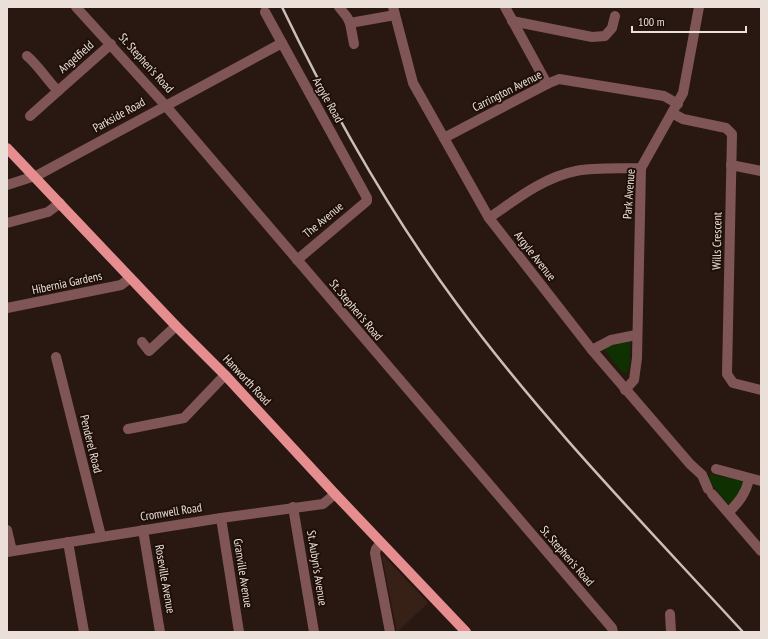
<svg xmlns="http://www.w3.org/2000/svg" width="768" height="639" font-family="'PT Sans Narrow',sans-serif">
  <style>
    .built { fill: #372016 }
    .green { fill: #0f3000 }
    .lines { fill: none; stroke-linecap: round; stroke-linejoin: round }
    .minor { stroke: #805556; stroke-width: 10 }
    .major { stroke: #e58d8f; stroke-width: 10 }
    .rail { stroke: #cbbeb9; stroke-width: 2.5 }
    .labels { text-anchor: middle; stroke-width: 4; stroke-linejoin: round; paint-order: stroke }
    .street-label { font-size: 12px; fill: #ebdfda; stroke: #1f0f09 }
  </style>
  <rect width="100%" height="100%" fill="#291812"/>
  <polygon class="built" points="383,555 428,603 397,632 382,556"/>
  <g class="green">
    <polygon points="630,340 630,363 627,373 622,372 604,349 614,343"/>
    <polygon points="710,474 743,481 745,485 731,505 728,504 708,480"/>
  </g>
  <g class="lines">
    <g class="minor">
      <polyline points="76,7 165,105 612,628 613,632"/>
      <polyline points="339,7 347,17 350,23"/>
      <polyline points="393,7 413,83 489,218 592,350 690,464 702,475 708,489"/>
      <polyline points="505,7 547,84"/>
      <polyline points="265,12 367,198 367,201 297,260"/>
      <polyline points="512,21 592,37 605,36 612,28 615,16"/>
      <polyline points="354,44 350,23 395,15"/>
      <path d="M27,56C38,65 47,80 58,91L111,44"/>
      <polyline points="672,113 683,119 726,128 732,134 727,374 733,383 761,390"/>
      <polyline points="30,116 58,91"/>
      <polyline points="444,138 547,84 559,79 664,96 678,104"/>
      <polyline points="731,165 761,171"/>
      <polyline points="7,185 38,175 282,43"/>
      <path d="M489,218C515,200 544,177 576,171C597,167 620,169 641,168"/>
      <polyline points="7,223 48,212 60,203"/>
      <polyline points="7,308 121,285 130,278"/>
      <polyline points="142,342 149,351 176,326"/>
      <polyline points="592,350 611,340 636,335"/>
      <polyline points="56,357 101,536"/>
      <polyline points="625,390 634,380 637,358 641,168 683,93 699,7"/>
      <polyline points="128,429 184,418 225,375"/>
      <polyline points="716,469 761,481"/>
      <polyline points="712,494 761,551"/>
      <polyline points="293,507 314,632"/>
      <path d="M729,512C739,502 746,493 749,479"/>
      <polyline points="221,518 239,632"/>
      <polyline points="7,530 12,551"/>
      <polyline points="143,530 160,632"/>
      <polyline points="68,542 84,632"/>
      <polyline points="381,543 376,549 375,553 390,632"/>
      <polyline points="7,552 221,518 323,504 335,494"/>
      <polyline points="670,614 671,632"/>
    </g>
    <polyline class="major" points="7,148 176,326 225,375 335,494 466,632"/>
    <path class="rail" d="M282,7C332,111 389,212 457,304C543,421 645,525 743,632"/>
  </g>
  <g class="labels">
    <g class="street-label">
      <text transform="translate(76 57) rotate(-41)" y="4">Angelfield</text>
      <text transform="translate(146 63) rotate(48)" y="4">St. Stephen's Road</text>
      <text transform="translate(507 91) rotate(-27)" y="4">Carrington Avenue</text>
      <text transform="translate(328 100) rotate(61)" y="4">Argyle Road</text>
      <text transform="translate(119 115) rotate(-29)" y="4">Parkside Road</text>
      <text transform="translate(629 194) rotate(-86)" y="4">Park Avenue</text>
      <text transform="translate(323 220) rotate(-40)" y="4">The Avenue</text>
      <text transform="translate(717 241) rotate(-89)" y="4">Wills Crescent</text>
      <text transform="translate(535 256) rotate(52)" y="4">Argyle Avenue</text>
      <text transform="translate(67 283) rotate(-12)" y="4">Hibernia Gardens</text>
      <text transform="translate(356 310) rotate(50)" y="4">St. Stephen's Road</text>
      <text transform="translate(247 380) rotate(47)" y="4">Hanworth Road</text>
      <text transform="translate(91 444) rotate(76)" y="4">Penderel Road</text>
      <text transform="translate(171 512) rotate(-9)" y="4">Cromwell Road</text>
      <text transform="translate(567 556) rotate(49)" y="4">St. Stephen's Road</text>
      <text transform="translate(317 568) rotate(81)" y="4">St. Aubyn's Avenue</text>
      <text transform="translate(243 573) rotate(81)" y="4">Granville Avenue</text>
      <text transform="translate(165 579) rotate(80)" y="4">Roseville Avenue</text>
    </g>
  </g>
  <rect width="768" height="639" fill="none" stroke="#ebdfda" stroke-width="16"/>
  <path d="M632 26v6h114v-6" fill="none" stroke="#ebdfda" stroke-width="2"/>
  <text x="638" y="26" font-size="12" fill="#ebdfda" stroke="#1f0f09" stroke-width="3" paint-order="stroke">100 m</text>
</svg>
